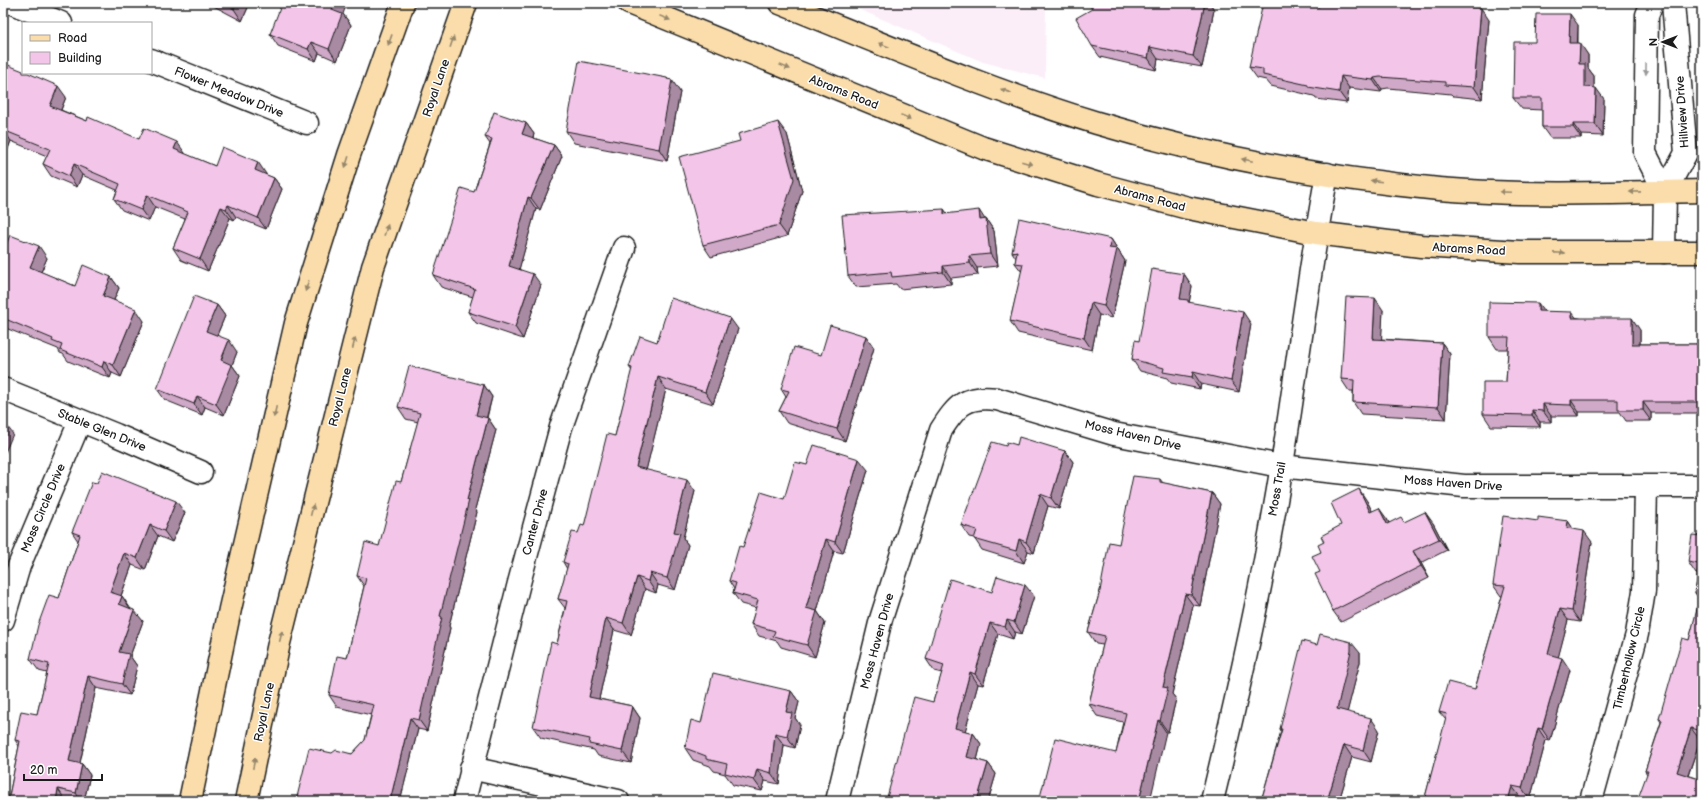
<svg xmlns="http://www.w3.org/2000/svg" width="1705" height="804" font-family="'Balsamiq Sans',sans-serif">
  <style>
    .built { fill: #fbeef8 }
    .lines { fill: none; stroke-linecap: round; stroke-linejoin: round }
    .minor-casing { stroke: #1c1c1c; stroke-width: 25 }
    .major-casing { stroke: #1c1c1c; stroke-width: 25 }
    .minor { stroke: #fff; stroke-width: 22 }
    .major { stroke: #faddab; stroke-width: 22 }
    .wall { fill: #d0a9c8; stroke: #1c1c1c }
    .shaded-wall { fill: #a98aa3; stroke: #1c1c1c }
    .building { fill: #f2c5e9; stroke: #1c1c1c }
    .oneway { fill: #96866b }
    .oneway2 { fill: #999 }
    .labels { text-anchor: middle; stroke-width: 3; stroke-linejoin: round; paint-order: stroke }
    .street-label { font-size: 12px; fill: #1c1c1c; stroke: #fff }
  </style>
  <rect width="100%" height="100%" fill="#fff"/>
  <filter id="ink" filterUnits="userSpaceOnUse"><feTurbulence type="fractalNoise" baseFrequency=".025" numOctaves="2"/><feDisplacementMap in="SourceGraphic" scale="8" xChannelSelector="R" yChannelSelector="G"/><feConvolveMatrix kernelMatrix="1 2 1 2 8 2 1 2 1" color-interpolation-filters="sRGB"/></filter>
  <g filter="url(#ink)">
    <polygon class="built" points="844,3 1046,3 1045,78 983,62"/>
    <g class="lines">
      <g class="minor-casing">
        <g id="minor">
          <polyline points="12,3 61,23"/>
          <polyline points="1652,3 1647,15 1645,153 1665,192 1664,252"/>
          <polyline points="151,60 307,123"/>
          <polyline points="1665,192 1686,153 1673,3"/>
          <polyline points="3,389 116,435 201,472"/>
          <polyline points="3,620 19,566 80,421"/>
          <polyline points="471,768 618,801"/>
          <polyline points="464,801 519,583 561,427 624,248"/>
          <path d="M837,801L881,619L941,430C957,405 966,395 997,399L1114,434L1281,466L1464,486H1702"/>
          <path d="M1212,801C1239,690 1264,578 1282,465C1297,368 1309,271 1327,174"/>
          <polyline points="1591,801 1637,634 1644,591 1646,487"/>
        </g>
      </g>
      <g class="major-casing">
        <g id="major">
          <polyline points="629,3 983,148 1098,184 1188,208 1316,233 1421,246 1520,252 1702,252"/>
          <path d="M780,3C885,45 989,90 1097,123C1208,156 1324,178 1439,189C1526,196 1615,193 1702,191"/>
          <polyline points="190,801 230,609 296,323 349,155 403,3"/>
          <polyline points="246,801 279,643 373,267 466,3"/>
        </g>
      </g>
      <use href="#minor" class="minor"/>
      <use href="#major" class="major"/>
    </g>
    <g class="wall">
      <polygon points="208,3 250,3 242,21"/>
      <polygon points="1210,3 1214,10 1202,67 1158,59 1156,70 1100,57 1092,46 1092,9"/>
      <polygon points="1319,7 1489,20 1482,99 1453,96 1451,94 1388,88 1382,89 1381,92 1349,88 1347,103 1316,99 1314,96 1271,86 1266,80 1257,78 1249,67"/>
      <polygon points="343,14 351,25 337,61 319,53 316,61 278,46 270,34"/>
      <polygon points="1578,25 1578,43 1588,55 1588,68 1594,76 1594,88 1604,99 1603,136 1581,135 1581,138 1550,138 1542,127 1542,110 1522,109 1513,98 1535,42"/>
      <polygon points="3,63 66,97 61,110 87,121 139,139 185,153 185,154 215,166 266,174 266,175 274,178 282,189 266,229 236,217 234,220 230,218 208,271 181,260 173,248 185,219 155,207 149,221 122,210 114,199 117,190 82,175 77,187 51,176 43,164 47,156 11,141 3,161"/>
      <polygon points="669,80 680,92 667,161 574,143 566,131"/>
      <polygon points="526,123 534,134 533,138 554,145 562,156 540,210 536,209 519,269 541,285 523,339 476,323 468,312 473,297 441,287 433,275 474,192 490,144 485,137"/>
      <polygon points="787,134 802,191 787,236 711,257 703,245"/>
      <polygon points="947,214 986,219 994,231 998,266 977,268 978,275 951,278 951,284 900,289 896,284 856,287 848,276"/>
      <polygon points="1111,239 1125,261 1112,318 1099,315 1092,350 1018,333 1010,321 1022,272 1015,263 1016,258 1012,252"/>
      <polygon points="3,253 47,258 41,272 75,286 111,277 119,288 114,300 144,321 121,377 112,373 110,378 68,361 63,354 60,353 58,349 3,327"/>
      <polygon points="1184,274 1192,286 1189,303 1251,324 1239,392 1201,384 1200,389 1171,383 1167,378 1140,371 1132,359 1139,341"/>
      <polygon points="217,305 225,316 217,335 237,352 232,365 240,376 224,415 205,407 202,415 165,400 157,389"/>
      <polygon points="1383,310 1381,339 1442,343 1450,354 1446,419 1361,414 1353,402 1353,391 1349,391 1341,379"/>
      <polygon points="1544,311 1640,330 1640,344 1702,344 1702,413 1651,413 1651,421 1626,421 1620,412 1579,412 1579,416 1551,416 1551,422 1540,422 1540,427 1491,426 1483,414 1506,382 1508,349 1497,349 1489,337"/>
      <polygon points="738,329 713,404 666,389 646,470 695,491 683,538 688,545 675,590 658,585 656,593 645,589 631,635 614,630 599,699 632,706 640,718 631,763 598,756 594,750 541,738 533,727 557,644 565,608 558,599 567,569 563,562 578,533 584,526 615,436 632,371 629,367 657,342"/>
      <polygon points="866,336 874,348 845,441 787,423 779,411 786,397 781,389 821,355"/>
      <polygon points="484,385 492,397 487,418 488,418 496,430 475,509 477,512 449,626 450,628 427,731 418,729 400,801 296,801 332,753 352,754 365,740 371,715 337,707 329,695 347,658 364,586 357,576 379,546 401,482 418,422 406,419 398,407"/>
      <polygon points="1017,445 1065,451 1073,462 1059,509 1048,506 1034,553 1028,551 1024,563 982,550 974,538 969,537 961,525 1006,446"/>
      <polygon points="807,465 868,470 843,553 834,551 817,611 825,623 815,657 781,647 777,641 759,636 751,624 756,608 741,604 733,593 734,589 729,581 743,547 784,499"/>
      <polygon points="1160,479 1163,483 1212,493 1220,504 1200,606 1193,605 1172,694 1176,699 1168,732 1166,732 1116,753 1123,722 1097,716 1089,704 1103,645 1096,644 1088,632 1100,591 1119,544"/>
      <polygon points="97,483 185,513 172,542 158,536 145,570 132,565 121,596 122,596 130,608 143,621 130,656 137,666 130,695 96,688 80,763 82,764 90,775 84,801 8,801 19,746 15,740 37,714 47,673 39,671 30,659 59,598 78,541 72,532"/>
      <polygon points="1367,501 1372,511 1387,519 1389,523 1405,522 1433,523 1447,550 1421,563 1429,578 1341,622 1333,611 1320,572 1321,552 1324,542"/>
      <polygon points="1538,521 1568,521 1573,529 1592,542 1580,622 1568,620 1558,657 1570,670 1550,741 1546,740 1530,800 1520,797 1519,801 1424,801 1446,720 1439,712 1475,689 1502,596 1501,596 1493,585"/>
      <polygon points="1702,536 1702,740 1700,740 1688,776 1647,774 1645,771 1661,722 1659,719 1689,640 1700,600 1695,593 1698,574 1696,574 1688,562"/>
      <polygon points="992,592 1034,596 1022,634 1015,632 1013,639 998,634 983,685 978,684 965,731 973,733 981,744 977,760 988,763 996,774 988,801 933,702 942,673 934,671 926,659"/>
      <polygon points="1317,645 1360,653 1360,662 1347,712 1379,730 1371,762 1352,757 1339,801 1261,801 1281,731 1280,729"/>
      <polygon points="791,691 799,702 795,718 800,725 795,748 784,745 779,784 765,781 762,791 733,785 725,774 714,771 710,766 693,760 685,748 701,723"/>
    </g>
    <g class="shaded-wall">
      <polygon points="237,3 250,3 242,21 234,9"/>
      <polygon points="334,3 347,3 343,14 351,25 337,61 329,49 332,10"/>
      <polygon points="1205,3 1210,3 1214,10 1202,67 1193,56"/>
      <polygon points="1481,8 1489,20 1482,99 1474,87"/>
      <polygon points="1570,14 1578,25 1577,54 1569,43"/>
      <polygon points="311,42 319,53 316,61 308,49"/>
      <polygon points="1580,43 1588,55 1588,68 1594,76 1594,99 1585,87 1579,64"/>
      <polygon points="1150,47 1158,59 1156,70 1148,58"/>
      <polygon points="1341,76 1349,88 1347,103 1339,92"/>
      <polygon points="667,78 672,84 672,80 680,92 667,161 659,149"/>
      <polygon points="1374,78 1382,89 1381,92 1373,80"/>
      <polygon points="58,86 66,97 58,117 50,106"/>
      <polygon points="1596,88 1604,99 1603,136 1595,124"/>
      <polygon points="778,122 787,134 802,191 787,236 779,225"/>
      <polygon points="526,123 534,134 530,145 522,134"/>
      <polygon points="1573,124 1581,135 1581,138 1573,127"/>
      <polygon points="3,129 11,141 3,161"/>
      <polygon points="177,142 185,153 182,160 174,149"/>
      <polygon points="554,145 562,156 540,210 531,198"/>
      <polygon points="258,162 266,174 263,182 255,170"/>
      <polygon points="74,164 82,175 77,187 69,176"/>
      <polygon points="274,178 282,189 266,229 258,218"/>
      <polygon points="147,195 155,207 149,221 141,210"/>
      <polygon points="528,197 536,209 517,277 509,266"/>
      <polygon points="228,205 236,217 234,220 226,209"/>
      <polygon points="221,207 230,218 208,271 200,259"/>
      <polygon points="944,209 952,220 944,214"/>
      <polygon points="979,210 986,221 986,219 994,231 998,266 990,254 980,220"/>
      <polygon points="1111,239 1125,261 1112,318 1104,306 1109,248"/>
      <polygon points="39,246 47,258 38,279 30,267"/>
      <polygon points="969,256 977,268 978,275 970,263"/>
      <polygon points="943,266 951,278 951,284 943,272"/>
      <polygon points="533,274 541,285 523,339 515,327"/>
      <polygon points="1184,274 1192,286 1189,303 1196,314 1180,299"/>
      <polygon points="111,277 119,288 111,307 103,296"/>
      <polygon points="1375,298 1383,310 1381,350 1373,339"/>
      <polygon points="1091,303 1099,315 1092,350 1084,338"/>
      <polygon points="1538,303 1546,314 1538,311"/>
      <polygon points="217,305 225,316 214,342 206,331"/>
      <polygon points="136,309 144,321 121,377 113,365"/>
      <polygon points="1243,312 1251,324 1239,392 1231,381"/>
      <polygon points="1572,312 1580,323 1572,318"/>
      <polygon points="730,318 738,329 713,404 705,392"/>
      <polygon points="1632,318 1640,330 1640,355 1632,344"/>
      <polygon points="866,336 874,348 845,441 837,429"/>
      <polygon points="229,340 237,352 232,365 240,376 224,415 216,404 221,360"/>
      <polygon points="1442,343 1450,354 1446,419 1438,407"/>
      <polygon points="104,361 112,373 110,378 102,367"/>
      <polygon points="1193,372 1201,384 1200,389 1192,377"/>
      <polygon points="658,377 666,389 644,479 636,467"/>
      <polygon points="484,385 492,397 484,427 476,415"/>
      <polygon points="197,396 205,407 202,415 194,404"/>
      <polygon points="1571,400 1579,412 1579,416 1571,405"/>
      <polygon points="1643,402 1651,413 1651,421 1643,410"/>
      <polygon points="1543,404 1551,416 1551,422 1543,411"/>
      <polygon points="1532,410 1540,422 1540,427 1532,415"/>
      <polygon points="488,418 496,430 475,509 477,512 449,626 450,628 427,731 419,720 440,616 467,500"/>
      <polygon points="4,422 13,434 3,457 3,426"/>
      <polygon points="1065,451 1073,462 1059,509 1051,498"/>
      <polygon points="859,459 868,470 843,553 835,542"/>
      <polygon points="687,480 695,491 683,538 688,545 675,590 667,578 674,532"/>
      <polygon points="1359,489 1367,501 1378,523 1370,512"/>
      <polygon points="1212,493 1220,504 1200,606 1191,595"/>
      <polygon points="1040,494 1048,506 1034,553 1026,542"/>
      <polygon points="176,501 185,513 172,542 164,531"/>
      <polygon points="1379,508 1387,519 1395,536 1387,524"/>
      <polygon points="1425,512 1433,523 1447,550 1439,539"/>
      <polygon points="1568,521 1576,533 1567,528"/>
      <polygon points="150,525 158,536 145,570 137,558"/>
      <polygon points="1584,531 1592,542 1580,622 1572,611"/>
      <polygon points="826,539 834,551 817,611 825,623 815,657 807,645 806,608"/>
      <polygon points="1019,539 1028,551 1024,563 1016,551"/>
      <polygon points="1413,551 1421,563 1429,578 1421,566"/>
      <polygon points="124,553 132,565 118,604 110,592"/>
      <polygon points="650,573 658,585 656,593 648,581"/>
      <polygon points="637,577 645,589 631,635 623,623"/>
      <polygon points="1025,585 1034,596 1022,634 1014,622"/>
      <polygon points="1185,594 1193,605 1172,694 1176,699 1168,732 1160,721 1163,687"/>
      <polygon points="122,596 130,608 127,616 119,604"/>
      <polygon points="1560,609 1568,620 1556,666 1548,654"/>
      <polygon points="134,610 143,621 130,656 137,666 130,695 122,684 119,652"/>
      <polygon points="606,618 614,630 597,708 589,697"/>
      <polygon points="1007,620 1015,632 1013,639 1005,627"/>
      <polygon points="990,623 998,634 983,685 975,674"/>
      <polygon points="1351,642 1360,653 1360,662 1345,721 1337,709"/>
      <polygon points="1562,658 1570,670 1550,741 1542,729"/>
      <polygon points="970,672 978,684 963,739 955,728"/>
      <polygon points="88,676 96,688 78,772 69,761"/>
      <polygon points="791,691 799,702 795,718 800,725 795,748 787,736 786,712"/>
      <polygon points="632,706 640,718 631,763 622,751"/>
      <polygon points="410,718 418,729 400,801 390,801"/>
      <polygon points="1371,718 1379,730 1371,762 1363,750"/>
      <polygon points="1158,720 1166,732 1150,801 1139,801"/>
      <polygon points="1538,728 1546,740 1530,800 1522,788"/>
      <polygon points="1691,728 1700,740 1685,784 1677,772"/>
      <polygon points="775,733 784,745 779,784 771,773"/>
      <polygon points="973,733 981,744 975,768 967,757"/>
      <polygon points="1344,745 1352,757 1339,801 1327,801"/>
      <polygon points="988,763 996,774 988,801 977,801"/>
      <polygon points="82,764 90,775 84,801 81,801 76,793"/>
      <polygon points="757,769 765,781 762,791 754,780"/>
      <polygon points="1512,786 1520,797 1519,801 1508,801"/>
      <polygon points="58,789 66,801 56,801"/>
    </g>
    <g class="building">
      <polygon points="222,3 237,3 234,9"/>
      <polygon points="282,3 334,3 332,10 342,14 329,49 311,42 308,49 270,34"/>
      <polygon points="1088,3 1205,3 1193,56 1150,47 1148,58 1092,46 1076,18 1092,9"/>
      <polygon points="1263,3 1300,3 1319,7 1319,3 1380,3 1407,7 1407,3 1424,3 1481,8 1474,87 1445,85 1445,82 1380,77 1374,78 1373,80 1341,76 1339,92 1308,87 1308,85 1263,75 1263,69 1249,67"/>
      <polygon points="1536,14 1570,14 1569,43 1580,43 1579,64 1585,64 1585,87 1596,88 1595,124 1573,124 1573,127 1542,127 1542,98 1513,98 1514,42 1535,42"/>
      <polygon points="579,61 667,78 667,79 672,80 659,149 566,131"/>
      <polygon points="3,63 23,71 23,73 28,73 58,86 50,106 87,121 88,117 139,139 144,128 177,142 174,149 215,166 222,147 258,162 255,170 274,178 258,218 228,205 226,209 221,207 200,259 173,248 188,212 147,195 141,210 114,199 120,184 74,164 69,176 43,164 50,149 3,130"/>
      <polygon points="494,112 526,123 522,134 554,145 531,198 528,197 509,266 533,274 515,327 468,312 475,289 433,275 461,188 474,192 492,139 485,137"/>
      <polygon points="778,122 794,179 779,225 703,245 679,157 740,141 738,134"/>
      <polygon points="944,209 944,214 979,210 980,220 986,219 990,254 969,256 970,263 943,266 943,272 892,277 891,272 848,276 842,215"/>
      <polygon points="1019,218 1111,239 1109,248 1117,249 1104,306 1091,303 1084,338 1010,321 1023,264 1015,263 1017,251 1012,252"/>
      <polygon points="10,235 39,246 30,267 75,286 83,265 111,277 103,296 136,309 113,365 104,361 102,367 60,350 62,345 52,341 53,339 3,318 3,253"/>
      <polygon points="1152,269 1184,274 1180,299 1188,300 1188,302 1243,312 1231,381 1193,372 1192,377 1163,372 1164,368 1132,359 1135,340 1139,341"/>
      <polygon points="194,296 217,305 206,331 229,340 221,360 232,365 216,404 197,396 194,404 157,389"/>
      <polygon points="1346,297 1375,298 1373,339 1442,343 1438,407 1353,402 1354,380 1341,379"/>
      <polygon points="671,298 730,318 705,392 658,377 636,467 687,480 674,532 680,533 667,578 650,573 648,581 637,577 623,623 606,618 589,697 632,706 622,751 589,744 590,739 533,727 551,642 557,644 567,601 558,599 568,564 563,562 572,532 578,533 581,525 584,526 607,434 615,436 632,368 629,367 640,336 657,342"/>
      <polygon points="1489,302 1538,303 1538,311 1572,312 1572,318 1632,318 1632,344 1702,344 1702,402 1643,402 1643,410 1618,410 1618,400 1571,400 1571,405 1543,404 1543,411 1532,410 1532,415 1483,414 1483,382 1506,382 1509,337 1489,337"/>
      <polygon points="830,325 866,336 837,429 779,411 789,391 781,389 794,347 821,355"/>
      <polygon points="409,366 484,385 476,415 488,418 467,500 469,500 440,616 442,617 419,720 410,718 390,801 296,801 309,748 332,753 336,750 352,754 365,740 374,705 329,695 337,656 347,658 366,578 357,576 365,542 379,546 396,481 401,482 420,413 398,407"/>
      <polygon points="1019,437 1065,451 1051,498 1040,494 1026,542 1019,539 1016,551 974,539 977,530 961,525 992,442 1006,446 1007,442 1017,445"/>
      <polygon points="814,445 859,459 835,542 826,539 806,608 817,611 807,645 773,636 775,631 751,624 758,600 733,593 736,583 729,581 739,546 743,547 761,492 784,499 795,462 807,465"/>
      <polygon points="102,471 176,501 164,531 150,525 137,558 124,553 110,592 122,596 119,604 134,610 119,652 129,654 122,684 88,676 69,761 82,764 76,793 58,789 56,801 8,801 20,741 15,740 21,711 37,714 49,664 30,659 38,625 49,595 59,598 80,535 72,532 92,482 97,483"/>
      <polygon points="1133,476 1160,479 1160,482 1212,493 1191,595 1185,594 1163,687 1168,688 1160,721 1158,720 1139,801 1039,801 1055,738 1116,753 1126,713 1089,704 1105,636 1088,632 1100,591 1109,542 1119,544"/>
      <polygon points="1359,489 1370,512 1379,508 1387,524 1401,517 1404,522 1425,512 1439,539 1413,551 1421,566 1333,611 1315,574 1320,572 1312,556 1321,552 1318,545 1324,542 1321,536 1341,525 1331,503"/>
      <polygon points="1503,516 1538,521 1538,517 1568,521 1567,528 1584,531 1572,611 1560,609 1548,654 1562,658 1542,729 1538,728 1522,788 1512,786 1508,801 1424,801 1447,714 1439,712 1448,682 1475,689 1505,586 1493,585"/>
      <polygon points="1692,535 1702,536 1702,731 1691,728 1677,772 1702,780 1702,801 1637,801 1648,771 1645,771 1662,720 1659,719 1682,638 1689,640 1701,594 1695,593 1699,564 1688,562"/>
      <polygon points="997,576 1025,585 1014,622 1007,620 1005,627 990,623 975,674 970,672 955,728 973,733 967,757 988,763 977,801 886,801 914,697 933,702 944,665 926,659 950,579 992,592"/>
      <polygon points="1320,634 1351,642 1351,651 1337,709 1371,718 1363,750 1344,745 1327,801 1261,801 1282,729 1280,729 1302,641 1317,645"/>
      <polygon points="713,673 791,691 786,712 792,713 787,736 775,733 771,773 757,769 754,780 725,773 727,764 706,759 706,756 685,748 691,720 701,723"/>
    </g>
    <defs><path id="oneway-solid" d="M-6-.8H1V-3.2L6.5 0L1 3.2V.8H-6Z"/></defs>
    <g class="oneway">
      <use href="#oneway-solid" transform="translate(665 18) rotate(22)"/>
      <use href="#oneway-solid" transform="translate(390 40) rotate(110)"/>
      <use href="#oneway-solid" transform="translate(452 42) rotate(-71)"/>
      <use href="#oneway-solid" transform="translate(884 45) rotate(-159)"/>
      <use href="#oneway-solid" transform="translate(785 67) rotate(22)"/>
      <use href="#oneway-solid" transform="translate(1006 91) rotate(-160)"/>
      <use href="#oneway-solid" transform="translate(906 117) rotate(22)"/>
      <use href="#oneway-solid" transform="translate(1247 160) rotate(-168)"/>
      <use href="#oneway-solid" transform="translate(347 162) rotate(108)"/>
      <use href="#oneway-solid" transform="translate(1027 163) rotate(18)"/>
      <use href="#oneway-solid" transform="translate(1376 181) rotate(-173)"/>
      <use href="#oneway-solid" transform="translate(1505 192) rotate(-178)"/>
      <use href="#oneway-solid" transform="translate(1635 192) rotate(179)"/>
      <use href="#oneway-solid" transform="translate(386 230) rotate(-71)"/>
      <use href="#oneway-solid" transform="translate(1559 253) rotate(1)"/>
      <use href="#oneway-solid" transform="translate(307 286) rotate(108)"/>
      <use href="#oneway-solid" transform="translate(354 343) rotate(-76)"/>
      <use href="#oneway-solid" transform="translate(275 412) rotate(103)"/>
      <use href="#oneway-solid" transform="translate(312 510) rotate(-76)"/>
      <use href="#oneway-solid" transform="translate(281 636) rotate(-76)"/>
      <use href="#oneway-solid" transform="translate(254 763) rotate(-78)"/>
    </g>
    <use class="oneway2" href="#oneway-solid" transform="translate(1646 69) rotate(91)"/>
  </g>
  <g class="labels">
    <g class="street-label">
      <text transform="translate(436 88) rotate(-71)" y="4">Royal Lane</text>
      <text transform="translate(229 92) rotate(22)" y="4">Flower Meadow Drive</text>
      <text transform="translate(844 92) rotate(22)" y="4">Abrams Road</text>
      <text transform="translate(1682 112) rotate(-94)" y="4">Hillview Drive</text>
      <text transform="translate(1150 198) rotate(15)" y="4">Abrams Road</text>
      <text transform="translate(1469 249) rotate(3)" y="4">Abrams Road</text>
      <text transform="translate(340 397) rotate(-76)" y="4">Royal Lane</text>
      <text transform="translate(102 430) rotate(22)" y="4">Stable Glen Drive</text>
      <text transform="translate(1133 435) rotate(13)" y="4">Moss Haven Drive</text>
      <text transform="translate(1453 483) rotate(4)" y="4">Moss Haven Drive</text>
      <text transform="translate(1277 489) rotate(-80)" y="4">Moss Trail</text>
      <text transform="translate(43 508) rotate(-67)" y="4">Moss Circle Drive</text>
      <text transform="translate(535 522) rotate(-75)" y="4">Canter Drive</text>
      <text transform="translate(877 641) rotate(-75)" y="4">Moss Haven Drive</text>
      <text transform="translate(1629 658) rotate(-77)" y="4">Timberhollow Circle</text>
      <text transform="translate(264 712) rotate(-78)" y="4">Royal Lane</text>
    </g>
  </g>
  <rect width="1705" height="804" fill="none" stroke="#fff" stroke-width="16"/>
  <rect x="8" y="8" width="1689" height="788" fill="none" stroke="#1c1c1c" stroke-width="1.5" filter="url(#ink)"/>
  <rect x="22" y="22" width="130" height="52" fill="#ffffff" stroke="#a4a4a4"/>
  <rect x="30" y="35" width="20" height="6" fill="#faddab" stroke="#a4a4a4"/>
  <text x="58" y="42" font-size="12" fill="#1c1c1c">Road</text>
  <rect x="30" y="52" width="20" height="12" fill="#f2c5e9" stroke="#a4a4a4"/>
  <text x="58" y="62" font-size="12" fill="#1c1c1c">Building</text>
  <g transform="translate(1663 42) rotate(270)" stroke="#ffffff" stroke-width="3" paint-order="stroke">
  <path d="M0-3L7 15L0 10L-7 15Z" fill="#1c1c1c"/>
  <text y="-6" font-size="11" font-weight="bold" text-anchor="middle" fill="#1c1c1c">N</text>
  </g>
  <path d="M24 774v6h78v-6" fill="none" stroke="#1c1c1c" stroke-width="2"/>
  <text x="30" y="774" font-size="12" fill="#1c1c1c" stroke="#ffffff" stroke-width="3" paint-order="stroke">20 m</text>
</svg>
